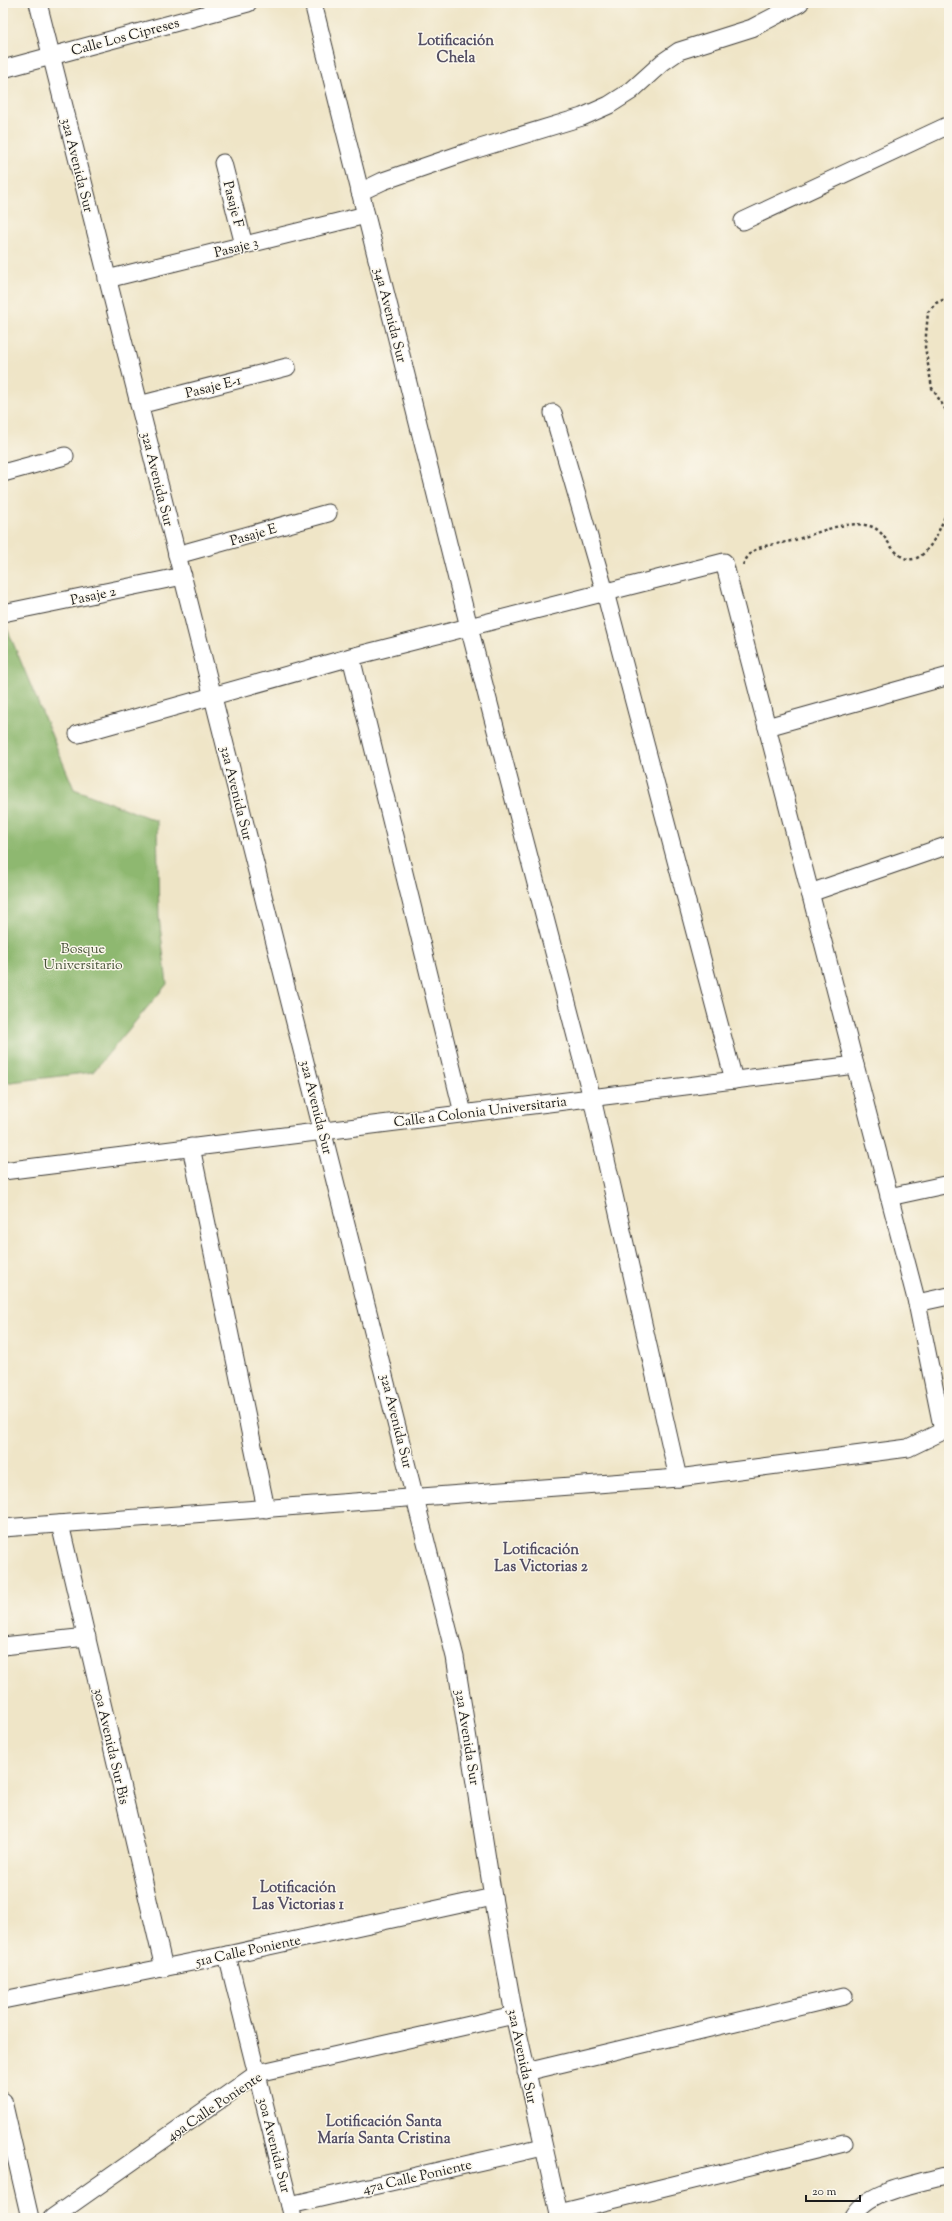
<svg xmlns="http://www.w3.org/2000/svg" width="952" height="2221" font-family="'Sorts Mill Goudy',serif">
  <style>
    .forest { fill: #8eb86f; stroke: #556a46 }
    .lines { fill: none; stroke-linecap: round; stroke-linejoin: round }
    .minor-casing { stroke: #3c3a36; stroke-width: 19 }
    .path { stroke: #3c3a36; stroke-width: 2.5; stroke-dasharray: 3 3; stroke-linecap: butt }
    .minor { stroke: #fff; stroke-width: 17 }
    .labels { text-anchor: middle; stroke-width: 3; stroke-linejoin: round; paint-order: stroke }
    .street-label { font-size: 14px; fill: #1c1c1c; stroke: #fbf7ec }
    .park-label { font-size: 14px; fill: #49543a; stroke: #fbf7ec }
    .neighbourhood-label { font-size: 15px; font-weight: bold; fill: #544f64; stroke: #fbf7ec }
  </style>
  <rect width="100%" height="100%" fill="#fbf7ec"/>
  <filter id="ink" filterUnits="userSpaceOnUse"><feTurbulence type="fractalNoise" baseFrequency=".025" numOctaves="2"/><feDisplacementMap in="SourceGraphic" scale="8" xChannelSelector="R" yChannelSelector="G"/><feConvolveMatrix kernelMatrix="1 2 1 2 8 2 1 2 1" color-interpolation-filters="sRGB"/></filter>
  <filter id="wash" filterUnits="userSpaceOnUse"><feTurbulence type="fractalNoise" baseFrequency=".012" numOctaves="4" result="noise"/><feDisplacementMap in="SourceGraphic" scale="16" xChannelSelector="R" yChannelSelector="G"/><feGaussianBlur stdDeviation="0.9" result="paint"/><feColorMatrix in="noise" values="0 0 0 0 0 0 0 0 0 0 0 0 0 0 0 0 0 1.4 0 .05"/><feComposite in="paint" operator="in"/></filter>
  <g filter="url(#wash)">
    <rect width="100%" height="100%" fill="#efe5c7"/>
    <polygon class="forest" points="3,626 6,626 74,789 157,821 159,917 167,984 93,1072 3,1083"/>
  </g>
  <g filter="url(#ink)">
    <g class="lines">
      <g class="minor-casing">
        <g id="minor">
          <polyline points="38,3 455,1657 493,1897 514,2015 560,2218"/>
          <polyline points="313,3 469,627 592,1098 678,1478"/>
          <polyline points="3,69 248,3"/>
          <polyline points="223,163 244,245"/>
          <polyline points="360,192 383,181 467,152 582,117 609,105 631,91 663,62 679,51 752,28 800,3"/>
          <polyline points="743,221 949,125"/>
          <polyline points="107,279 366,215"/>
          <polyline points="139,405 287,367"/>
          <polyline points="553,413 605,592 734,1080"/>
          <polyline points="3,473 65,456"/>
          <polyline points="177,555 328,513"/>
          <polyline points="3,613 183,576"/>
          <polyline points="351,657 463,1113"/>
          <polyline points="767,727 949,676"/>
          <polyline points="78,734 351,657 724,562 917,1303 943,1431"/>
          <polyline points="810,893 949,845"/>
          <polyline points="191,1147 266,1509"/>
          <polyline points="3,1171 855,1065"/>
          <polyline points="889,1197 949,1184"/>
          <polyline points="917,1303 949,1296"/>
          <polyline points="60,1524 164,1968"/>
          <polyline points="3,1528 678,1478 908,1448 943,1431 949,1432"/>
          <polyline points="3,1646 87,1637"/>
          <polyline points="227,1955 293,2218"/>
          <polyline points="3,2000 227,1955 493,1897"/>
          <polyline points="526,2072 844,1996"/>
          <polyline points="3,2101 30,2218"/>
          <polyline points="290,2205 543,2147"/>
          <polyline points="559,2213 844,2143"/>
          <polyline points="52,2218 258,2073 514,2015"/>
          <path d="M853,2218C866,2190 920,2183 949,2175"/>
        </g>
      </g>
      <g class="path">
        <polyline points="949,297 936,303 928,312 925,347 932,388 949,415"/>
        <path d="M743,565C746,558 751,551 759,548C769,544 781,544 791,541C815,535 839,521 865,525C882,527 885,541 896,552C923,579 942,524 949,506"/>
      </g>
      <use href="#minor" class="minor"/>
    </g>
  </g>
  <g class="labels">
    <g class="street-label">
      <text transform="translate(125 36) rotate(-15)" y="5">Calle Los Cipreses</text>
      <text transform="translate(78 165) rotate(76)" y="5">32a Avenida Sur</text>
      <text transform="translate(234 204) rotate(76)" y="5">Pasaje F</text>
      <text transform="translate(236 247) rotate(-14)" y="5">Pasaje 3</text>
      <text transform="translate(391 315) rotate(76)" y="5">34a Avenida Sur</text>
      <text transform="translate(213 386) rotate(-14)" y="5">Pasaje E-1</text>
      <text transform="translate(158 479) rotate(76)" y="5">32a Avenida Sur</text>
      <text transform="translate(253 534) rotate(-16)" y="5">Pasaje E</text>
      <text transform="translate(93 595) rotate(-12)" y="5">Pasaje 2</text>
      <text transform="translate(237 793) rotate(76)" y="5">32a Avenida Sur</text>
      <text transform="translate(317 1107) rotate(76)" y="5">32a Avenida Sur</text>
      <text transform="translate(480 1111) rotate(-7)" y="5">Calle a Colonia Universitaria</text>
      <text transform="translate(397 1421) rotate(76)" y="5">32a Avenida Sur</text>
      <text transform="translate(468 1737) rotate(81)" y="5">32a Avenida Sur</text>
      <text transform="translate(112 1746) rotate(77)" y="5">30a Avenida Sur Bis</text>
      <text transform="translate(248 1950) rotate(-12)" y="5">51a Calle Poniente</text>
      <text transform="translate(523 2056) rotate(78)" y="5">32a Avenida Sur</text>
      <text transform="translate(214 2106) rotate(-34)" y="5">49a Calle Poniente</text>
      <text transform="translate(275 2145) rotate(76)" y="5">30a Avenida Sur</text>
      <text transform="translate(417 2176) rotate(-13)" y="5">47a Calle Poniente</text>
    </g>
    <g class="park-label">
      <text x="83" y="953">Bosque<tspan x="83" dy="16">Universitario</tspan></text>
    </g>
    <g class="neighbourhood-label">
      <text x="456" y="45">Lotificación<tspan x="456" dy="17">Chela</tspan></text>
      <text x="541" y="1554">Lotificación<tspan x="541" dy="17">Las Victorias 2</tspan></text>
      <text x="298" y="1892">Lotificación<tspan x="298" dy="17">Las Victorias 1</tspan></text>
      <text x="384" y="2126">Lotificación Santa<tspan x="384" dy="17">María Santa Cristina</tspan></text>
    </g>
  </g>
  <rect width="952" height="2221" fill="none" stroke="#fbf7ec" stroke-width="16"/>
  <path d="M806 2195v6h54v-6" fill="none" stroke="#1c1c1c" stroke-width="2"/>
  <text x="812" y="2195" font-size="12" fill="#1c1c1c" stroke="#fbf7ec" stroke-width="3" paint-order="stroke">20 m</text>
</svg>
